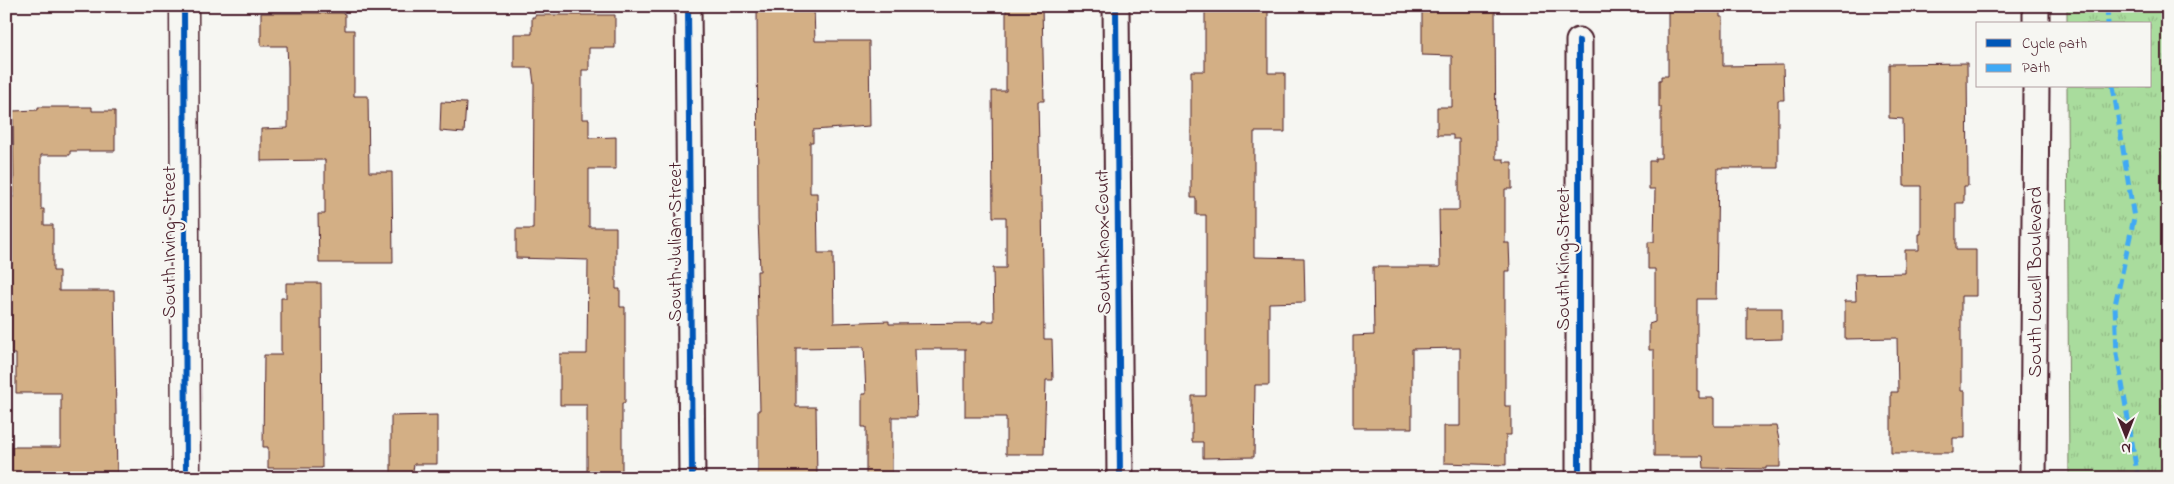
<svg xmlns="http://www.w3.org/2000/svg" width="2174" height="484" font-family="'Indie Flower',sans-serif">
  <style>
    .park { fill: url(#park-tufts); stroke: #7a7e64 }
    .building { fill: #d3af85; stroke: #4a1f2b }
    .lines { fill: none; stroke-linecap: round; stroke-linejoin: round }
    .minor-casing { stroke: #4a1f2b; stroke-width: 29 }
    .tertiary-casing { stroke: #4a1f2b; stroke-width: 31 }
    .minor { stroke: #f6f6f2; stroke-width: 25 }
    .tertiary { stroke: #f6f6f2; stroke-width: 28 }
    .quiet { stroke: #3fa9f5; stroke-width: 5; stroke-dasharray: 10 5; stroke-linecap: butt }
    .cycleway-casing { stroke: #f6f6f2; stroke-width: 9 }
    .cycleway { stroke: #0057b8; stroke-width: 6 }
    .labels { text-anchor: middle; stroke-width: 4.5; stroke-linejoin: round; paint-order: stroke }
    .street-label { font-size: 20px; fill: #4a1f2b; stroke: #f6f6f2 }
  </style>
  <defs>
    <pattern id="park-tufts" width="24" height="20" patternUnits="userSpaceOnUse" patternTransform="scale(1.25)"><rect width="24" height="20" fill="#a9dc9d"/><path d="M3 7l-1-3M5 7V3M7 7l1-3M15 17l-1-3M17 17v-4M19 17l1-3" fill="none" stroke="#93bc87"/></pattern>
  </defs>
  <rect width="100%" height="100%" fill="#f6f6f2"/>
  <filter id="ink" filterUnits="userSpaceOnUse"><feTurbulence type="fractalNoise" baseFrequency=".02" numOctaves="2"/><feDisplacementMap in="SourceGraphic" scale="10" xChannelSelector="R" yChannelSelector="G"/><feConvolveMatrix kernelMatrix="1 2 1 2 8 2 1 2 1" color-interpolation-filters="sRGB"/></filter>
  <g filter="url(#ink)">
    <polygon class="park" points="2067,6 2168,6 2168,478 2069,478 2067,86 2150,86 2150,24 2067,24"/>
    <g class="building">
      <polygon points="757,6 814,6 815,41 869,41 870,126 813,130 813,142 810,142 810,193 817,193 818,253 833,253 834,323 889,321 889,324 982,323 982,321 994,321 993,268 1006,268 1006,217 993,217 992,91 1006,91 1006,6 1042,6 1044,101 1038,101 1040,197 1042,197 1044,339 1052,339 1053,380 1046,380 1044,454 1006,454 1006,417 965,417 965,349 915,349 917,417 892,417 892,478 866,478 866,427 862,427 862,394 866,394 864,347 796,348 796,407 816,407 817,478 758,478 758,410 760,410 757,271 760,271 758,219"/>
      <polygon points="1205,6 1247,6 1247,10 1268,10 1268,73 1285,73 1285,132 1254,132 1254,257 1304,258 1305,302 1269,303 1269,385 1255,385 1254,457 1203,458 1203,442 1192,442 1192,396 1206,396 1206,215 1196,215 1196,198 1191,198 1191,71 1205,71"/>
      <polygon points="1422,6 1495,6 1496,159 1504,159 1504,162 1512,162 1512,189 1505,189 1505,243 1509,243 1510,271 1505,271 1505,406 1511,406 1511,435 1506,435 1506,465 1444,463 1444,426 1460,426 1460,348 1412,349 1412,428 1353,428 1353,336 1374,335 1373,267 1440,267 1439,210 1459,210 1459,139 1453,139 1453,135 1437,135 1437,107 1452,107 1452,56 1422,55"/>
      <polygon points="1668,6 1720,6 1720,17 1723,17 1723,66 1783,65 1784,100 1778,100 1778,168 1718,168 1716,299 1697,299 1697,391 1699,391 1699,398 1714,398 1714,426 1776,426 1780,444 1780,467 1766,467 1766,469 1704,468 1703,456 1654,456 1654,350 1649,350 1649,324 1655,322 1655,269 1648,269 1648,242 1654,242 1655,189 1649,189 1649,161 1655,161 1655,158 1661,158 1661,107 1659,107 1659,80 1661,80 1661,76 1668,76"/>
      <polygon points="261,13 341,13 345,14 345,30 354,30 354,96 368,96 369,172 392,172 393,263 319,263 318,214 325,214 325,160 261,161 261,129 288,128 288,67 287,46 261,46"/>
      <polygon points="535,15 615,15 615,48 589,48 589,70 582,70 582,119 589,119 589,138 616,137 616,169 589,169 589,227 616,227 616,289 620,289 620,307 625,307 625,403 622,403 622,473 587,473 587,405 560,405 560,354 587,354 588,260 516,258 516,229 533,229 534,84 532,68 514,68 514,34 532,34 532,17 535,17"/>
      <polygon points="1967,63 1968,186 1964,186 1964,203 1956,203 1956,250 1976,250 1976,296 1961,296 1961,391 1965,391 1965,438 1953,438 1953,453 1891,453 1891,392 1898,392 1897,338 1845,339 1845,301 1856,301 1855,274 1905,273 1905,250 1919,250 1919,234 1921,234 1921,186 1904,186 1903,119 1889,118 1889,64"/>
      <polygon points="441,102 466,103 464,133 440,131"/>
      <polygon points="38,107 92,107 92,111 115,111 115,151 70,151 70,155 41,155 41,209 44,209 44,225 53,225 53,271 59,271 59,291 114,291 117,478 12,478 12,447 61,447 61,393 16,393 16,354 11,354 11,299 7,299 6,197 14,197 13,111 38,110"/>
      <polygon points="286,283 321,283 322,468 268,468 268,447 263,447 264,355 281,355 281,298 286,298"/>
      <polygon points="1747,308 1782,308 1782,339 1747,340"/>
      <polygon points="437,415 437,464 414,464 412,478 391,478 391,416"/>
    </g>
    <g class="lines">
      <g class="minor-casing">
        <g id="minor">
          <polyline points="688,6 692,478"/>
          <polyline points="1116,6 1120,478"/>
          <polyline points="2036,24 2036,6"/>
          <polyline points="1579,41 1579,478"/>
          <polyline points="2033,478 2036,86"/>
        </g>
      </g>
      <g class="tertiary-casing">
        <polyline id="tertiary" points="184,6 186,478"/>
      </g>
      <use href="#minor" class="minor"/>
      <use href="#tertiary" class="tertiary"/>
      <g class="quiet">
        <polyline points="2107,6 2108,24"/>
        <polyline points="2113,86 2134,218 2115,305 2117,354 2138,478"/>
      </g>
      <g class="cycleway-casing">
        <g id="cycleway">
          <polyline points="184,6 186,478"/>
          <polyline points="688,6 692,478"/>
          <polyline points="1116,6 1120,478"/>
          <polyline points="1579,41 1579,478"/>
        </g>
      </g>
      <use href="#cycleway" class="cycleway"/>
    </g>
  </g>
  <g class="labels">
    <g class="street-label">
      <text transform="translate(168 242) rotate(-90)" y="7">South Irving Street</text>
      <text transform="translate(674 242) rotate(-90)" y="7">South Julian Street</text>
      <text transform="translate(1102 242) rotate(-91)" y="7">South Knox Court</text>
      <text transform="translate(1562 259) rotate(-90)" y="7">South King Street</text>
      <text transform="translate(2034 282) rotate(-90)" y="7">South Lowell Boulevard</text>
    </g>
  </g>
  <rect width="2174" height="484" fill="none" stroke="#f6f6f2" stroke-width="25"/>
  <rect x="12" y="12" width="2149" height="459" fill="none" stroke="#4a1f2b" stroke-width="2" filter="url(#ink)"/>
  <rect x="1976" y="22" width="175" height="65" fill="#f6f6f2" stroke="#b1a0a2"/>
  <rect x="1986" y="39" width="25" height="8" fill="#0057b8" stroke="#b1a0a2"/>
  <text x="2022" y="48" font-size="15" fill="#4a1f2b">Cycle path</text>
  <rect x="1986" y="64" width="25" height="8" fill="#3fa9f5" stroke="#b1a0a2"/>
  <text x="2022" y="72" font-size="15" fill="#4a1f2b">Path</text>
  <g transform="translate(2126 436) rotate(180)" stroke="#f6f6f2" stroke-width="4" paint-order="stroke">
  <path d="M0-4L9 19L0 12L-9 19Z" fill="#4a1f2b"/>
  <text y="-8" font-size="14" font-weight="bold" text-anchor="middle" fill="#4a1f2b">N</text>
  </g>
</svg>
